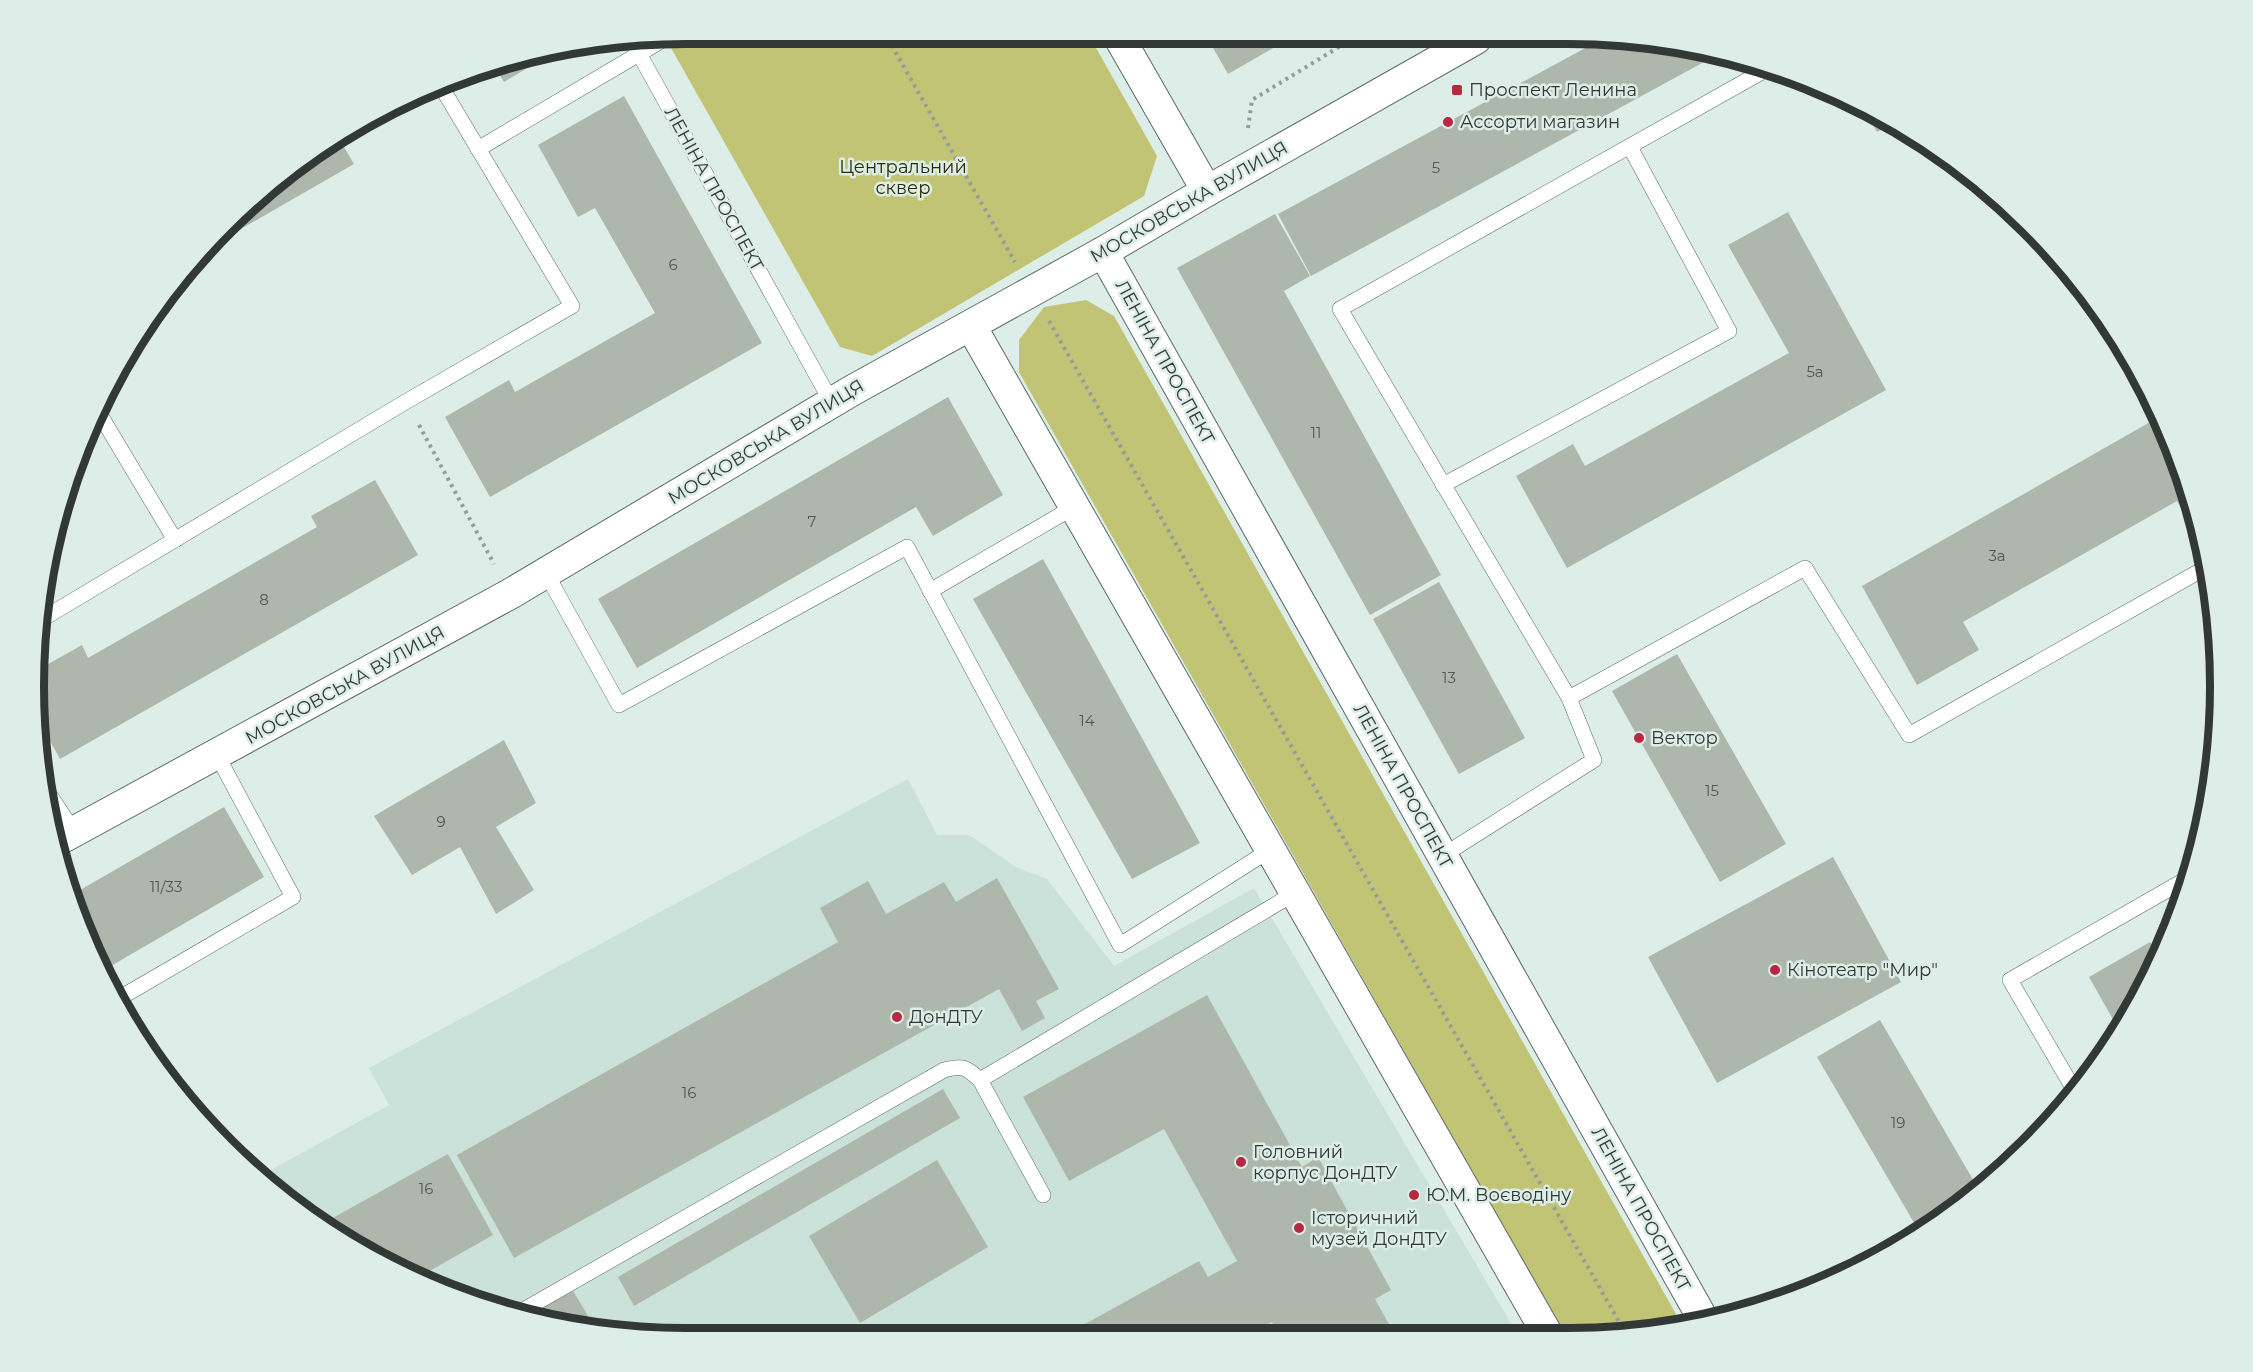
<svg xmlns="http://www.w3.org/2000/svg" width="2253" height="1372" font-family="Montserrat,sans-serif">
  <style>
    .built { fill: #cae2d9 }
    .green { fill: #c2c475 }
    .building { fill: #aeb7ac }
    .lines { fill: none; stroke-linecap: round; stroke-linejoin: round }
    .lane-casing { stroke: #5c6a65; stroke-width: 16 }
    .street-casing { stroke: #5c6a65; stroke-width: 32 }
    .path { stroke: #939e9a; stroke-width: 4; stroke-dasharray: 3 4.5; stroke-linecap: butt }
    .lane { stroke: #fff; stroke-width: 15 }
    .street { stroke: #fff; stroke-width: 30 }
    .poi-dot { fill: #b92840; stroke: #ddede7; stroke-width: 2 }
    .labels { text-anchor: middle; stroke-width: 5; stroke-linejoin: round; paint-order: stroke }
    .number-label { font-size: 15px; fill: #515854 }
    .poi-label { font-size: 18px; fill: #323836; stroke: #ddede7; text-anchor: start }
    .park-label { font-size: 18px; fill: #2c2c00; stroke: #ddede7 }
    .street-label { font-size: 18px; fill: #323836; stroke: #ddede7 }
    .rim { fill: none; stroke: #323836; stroke-width: 8 }
  </style>
  <rect width="100%" height="100%" fill="#ddede7"/>
  <polygon class="built" points="908,779 937,835 969,835 1016,867 1047,879 1114,966 1254,888 1519,1337 601,1333 436,1289 289,1204 258,1177 389,1105 369,1068"/>
  <g class="green">
    <polygon points="666,39 1091,39 1157,156 1144,196 872,356 840,347"/>
    <polygon points="1086,300 1114,316 1681,1323 1610,1338 1566,1337 1019,372 1019,340 1044,307"/>
  </g>
  <g class="building">
    <polygon points="1208,39 1289,39 1228,74"/>
    <polygon points="1602,39 1652,39 1698,51 1704,62 1311,276 1278,214"/>
    <polygon points="561,48 504,82 493,64 496,63"/>
    <polygon points="624,96 762,343 490,497 445,417 509,380 515,392 655,313 595,208 578,217 538,145"/>
    <polygon points="1866,111 1890,125 1877,132"/>
    <polygon points="338,137 354,164 213,245 289,168"/>
    <polygon points="1788,212 1886,390 1567,568 1516,476 1573,444 1585,466 1789,353 1728,245"/>
    <polygon points="1275,214 1310,276 1284,291 1441,575 1370,615 1177,268"/>
    <polygon points="948,397 1003,495 933,536 916,507 637,668 598,599"/>
    <polygon points="2159,417 2185,476 2196,524 2191,527 2177,501 1963,622 1979,650 1917,685 1862,586"/>
    <polygon points="375,480 418,555 60,759 35,714 34,672 82,645 88,658 317,527 311,516"/>
    <polygon points="1043,559 1200,843 1132,879 973,599"/>
    <polygon points="1439,582 1525,738 1459,774 1373,619"/>
    <polygon points="1677,654 1786,844 1720,882 1612,691"/>
    <polygon points="504,740 536,803 496,827 534,890 496,914 460,847 412,875 374,816"/>
    <polygon points="224,807 264,877 104,970 68,897"/>
    <polygon points="1833,857 1901,982 1717,1083 1648,957"/>
    <polygon points="997,878 1059,989 1036,1001 1045,1018 1022,1031 999,989 514,1258 457,1155 838,942 820,908 868,881 886,914 944,882 956,902"/>
    <polygon points="2150,942 2159,957 2153,975 2119,1030 2089,977"/>
    <polygon points="1207,995 1302,1167 1318,1157 1391,1290 1375,1299 1396,1337 1279,1336 1272,1322 1247,1336 1065,1335 1199,1261 1208,1277 1237,1261 1164,1129 1069,1181 1023,1097"/>
    <polygon points="1880,1020 1979,1190 1920,1233 1817,1057"/>
    <polygon points="943,1089 960,1118 634,1306 618,1277"/>
    <polygon points="448,1154 493,1235 417,1278 322,1224"/>
    <polygon points="937,1160 988,1247 860,1323 809,1236"/>
    <polygon points="572,1289 598,1333 530,1314"/>
  </g>
  <g class="lines">
    <g class="lane-casing">
      <g id="lane">
        <polyline points="631,39 832,403"/>
        <polyline points="478,149 659,42"/>
        <polyline points="96,408 175,540"/>
        <polyline points="1443,485 1729,331 1630,147"/>
        <polyline points="546,573 619,705 907,547 1120,945 1270,850"/>
        <polyline points="930,591 1074,507"/>
        <polyline points="39,621 407,401 572,306 439,83"/>
        <polyline points="1569,698 1340,309 1760,73 1757,67"/>
        <polyline points="41,782 74,832"/>
        <polyline points="1442,856 1594,760 1569,698 1805,568 1909,735 2207,567"/>
        <polyline points="118,999 293,897 217,755"/>
        <polyline points="2076,1093 2010,980 2190,877"/>
        <polyline points="1043,1195 980,1080 1295,893"/>
        <path d="M520,1312L944,1070C963,1065 966,1067 980,1080"/>
      </g>
    </g>
    <g class="street-casing">
      <g id="street">
        <polyline points="1120,39 1207,191"/>
        <polyline points="1103,252 1703,1319"/>
        <polyline points="971,326 1549,1337"/>
        <polyline points="55,842 510,594 853,390 1103,252 1207,191 1476,39"/>
      </g>
    </g>
    <g class="path">
      <polyline points="888,39 1015,262"/>
      <polyline points="1248,128 1252,100 1352,39"/>
      <polyline points="1049,321 1626,1334"/>
      <polyline points="419,425 494,564"/>
      <polyline points="43,583 58,548 53,529"/>
    </g>
    <use href="#lane" class="lane"/>
    <use href="#street" class="street"/>
  </g>
  <g class="poi-dot">
    <rect x="1451" y="84" width="12" height="12" rx="3"/>
    <circle cx="1448" cy="122" r="6"/>
    <circle cx="1639" cy="738" r="6"/>
    <circle cx="1775" cy="970" r="6"/>
    <circle cx="897" cy="1017" r="6"/>
    <circle cx="1241" cy="1162" r="6"/>
    <circle cx="1414" cy="1195" r="6"/>
    <circle cx="1299" cy="1228" r="6"/>
  </g>
  <g class="labels">
    <g class="number-label">
      <text x="1436" y="173">5</text>
      <text x="673" y="270">6</text>
      <text x="1815" y="377">5а</text>
      <text x="1316" y="438">11</text>
      <text x="812" y="527">7</text>
      <text x="1997" y="561">3а</text>
      <text x="264" y="605">8</text>
      <text x="1449" y="683">13</text>
      <text x="1087" y="726">14</text>
      <text x="1712" y="796">15</text>
      <text x="441" y="827">9</text>
      <text x="166" y="892">11/33</text>
      <text x="689" y="1098">16</text>
      <text x="1898" y="1128">19</text>
      <text x="426" y="1194">16</text>
    </g>
    <g class="poi-label">
      <text x="1469" y="96">Проспект Ленина</text>
      <text x="1460" y="128">Ассорти магазин</text>
      <text x="1651" y="744">Вектор</text>
      <text x="1787" y="976">Кінотеатр "Мир"</text>
      <text x="909" y="1023">ДонДТУ</text>
      <text x="1253" y="1158">Головний<tspan x="1253" dy="21">корпус ДонДТУ</tspan></text>
      <text x="1426" y="1201">Ю.М. Воєводіну</text>
      <text x="1311" y="1224">Історичний<tspan x="1311" dy="21">музей ДонДТУ</tspan></text>
    </g>
    <g class="park-label">
      <text x="903" y="173">Центральний<tspan x="903" dy="21">сквер</tspan></text>
    </g>
    <g class="street-label">
      <text transform="translate(714 189) rotate(61)" y="6">ЛЕНІНА ПРОСПЕКТ</text>
      <text transform="translate(1189 202) rotate(-30)" y="6">МОСКОВСЬКА ВУЛИЦЯ</text>
      <text transform="translate(1165 362) rotate(61)" y="6">ЛЕНІНА ПРОСПЕКТ</text>
      <text transform="translate(766 442) rotate(-31)" y="6">МОСКОВСЬКА ВУЛИЦЯ</text>
      <text transform="translate(345 685) rotate(-29)" y="6">МОСКОВСЬКА ВУЛИЦЯ</text>
      <text transform="translate(1403 786) rotate(61)" y="6">ЛЕНІНА ПРОСПЕКТ</text>
      <text transform="translate(1641 1209) rotate(61)" y="6">ЛЕНІНА ПРОСПЕКТ</text>
    </g>
  </g>
  <path d="M0 0H2253V1372H0ZM686 44H1568A642 642 0 0 1 2210 686V686A642 642 0 0 1 1568 1328H686A642 642 0 0 1 44 686V686A642 642 0 0 1 686 44Z" fill="#ddede7" fill-rule="evenodd"/>
  <path class="rim" d="M686 44H1568A642 642 0 0 1 2210 686V686A642 642 0 0 1 1568 1328H686A642 642 0 0 1 44 686V686A642 642 0 0 1 686 44Z"/>
</svg>
